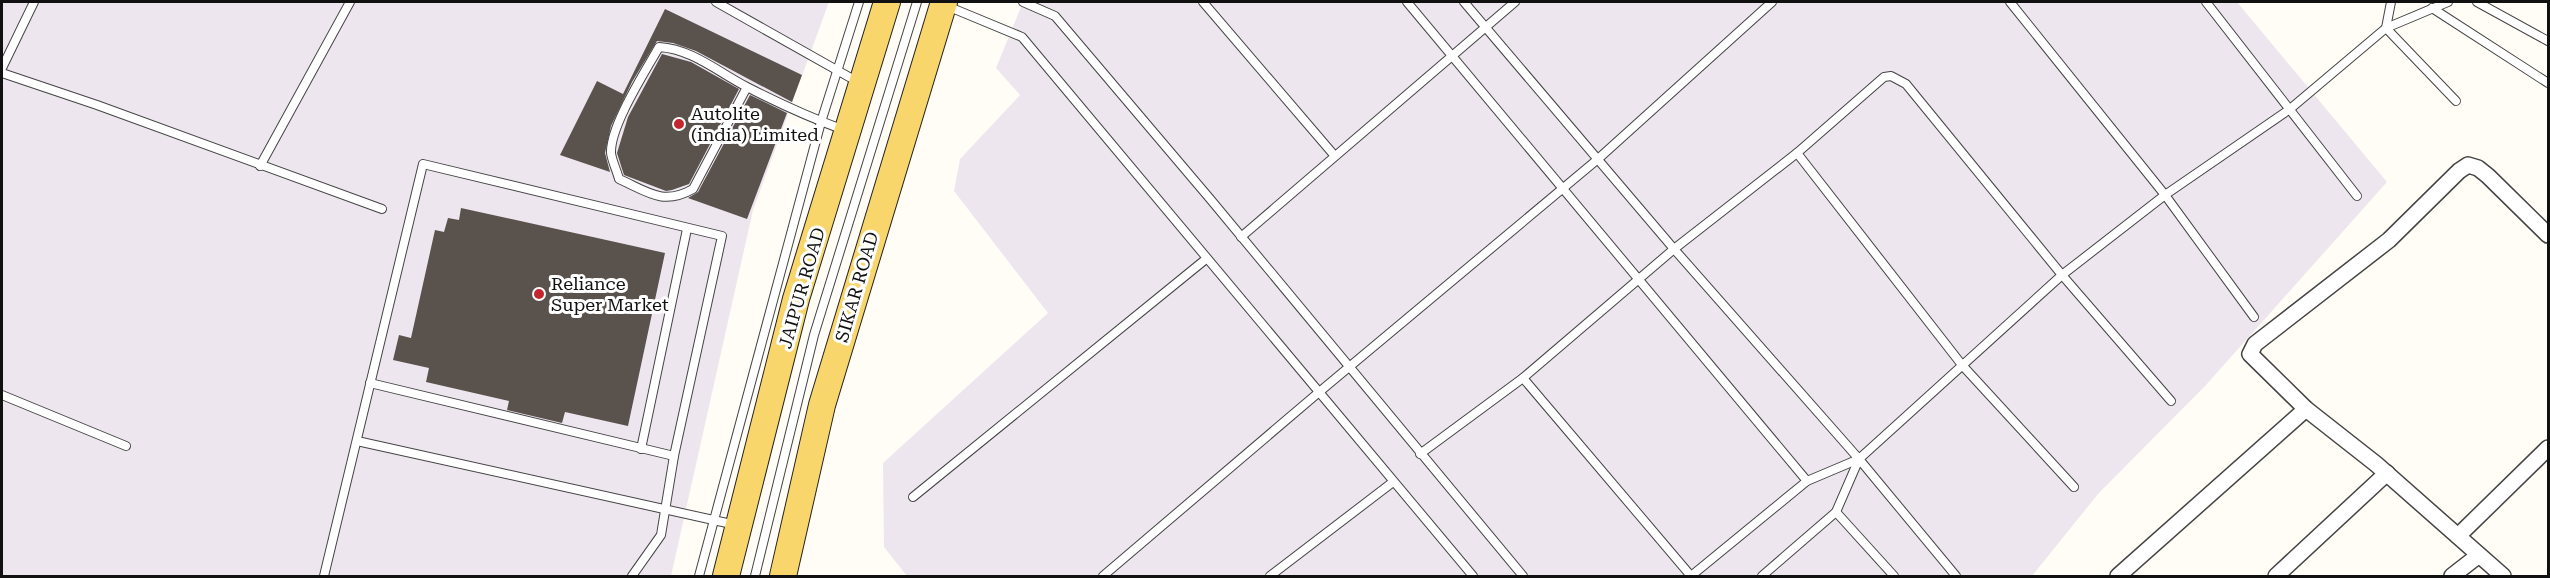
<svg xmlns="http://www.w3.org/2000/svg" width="2550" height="578" font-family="'Roboto Serif',serif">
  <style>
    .industrial { fill: #eee6ef }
    .building { fill: #5a524d }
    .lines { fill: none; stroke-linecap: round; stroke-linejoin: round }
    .service-casing { stroke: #444; stroke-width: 10 }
    .minor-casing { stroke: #444; stroke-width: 18 }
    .primary-casing { stroke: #222; stroke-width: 28 }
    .service { stroke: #fff; stroke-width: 8 }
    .minor { stroke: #fff; stroke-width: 15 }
    .primary { stroke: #f9d66b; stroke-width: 26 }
    .poi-dot { fill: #c4262e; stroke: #fff; stroke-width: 2 }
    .labels { text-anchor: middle; stroke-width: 6; stroke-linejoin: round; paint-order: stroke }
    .poi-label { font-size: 18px; fill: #111; stroke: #fff; text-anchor: start }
    .street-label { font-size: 18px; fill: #111; stroke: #fff }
  </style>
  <rect width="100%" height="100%" fill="#fffdf5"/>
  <g class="industrial">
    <polygon points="2,2 829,2 753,210 671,576 2,576"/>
    <polygon points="1023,2 2237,2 2387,182 2206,385 2098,494 2032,576 907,576 884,547 883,463 1048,313 954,191 960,159 1020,95 996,68"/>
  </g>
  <g class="building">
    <polygon points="665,9 802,75 792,102 696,51 673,43 657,41 632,82 611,126 605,153 610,172 560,155 597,81 623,94"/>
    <polygon points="662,54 691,62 739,89 689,184 672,190 666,191 624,175 617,153 628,117"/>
    <polygon points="750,95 787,113 747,219 688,198 698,192"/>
    <polygon points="461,208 665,253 628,426 565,412 562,423 507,410 509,401 426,382 429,368 393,360 399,335 411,338 435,230 444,232 448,218 459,220"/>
  </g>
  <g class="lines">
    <g class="service-casing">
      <g id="service">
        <polyline points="716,2 858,82"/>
        <polyline points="1023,2 1055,16 1211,200 1523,576"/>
        <polyline points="1203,2 1334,155"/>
        <polyline points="1407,2 1807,481"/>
        <polyline points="1464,2 1674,249 1859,459 1956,576"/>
        <polyline points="2010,2 2165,195 2254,317"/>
        <polyline points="2206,2 2357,196"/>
        <polyline points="2477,2 2548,41"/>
        <polyline points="947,6 1022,37 1473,576"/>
        <polyline points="2432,8 2548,83"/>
        <polyline points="2386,28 2456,101"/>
        <polyline points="2386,28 2391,2"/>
        <polyline points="2,68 34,2"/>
        <polyline points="2,73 97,105 382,209"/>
        <path d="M747,87L693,189C663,206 648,192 619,179C617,171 612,161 611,153C610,126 645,72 659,47C692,49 718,72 747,87C778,103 811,118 844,130"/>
        <polyline points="1797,153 1962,365 2074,487"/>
        <polyline points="260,166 350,2"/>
        <polyline points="1241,237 1515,2"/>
        <polyline points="1523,378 1691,576 1807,481 1859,459 2062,275 2165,195 2290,109 2386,28 2448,2"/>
        <polyline points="370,383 674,456"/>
        <polyline points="2,395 126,446"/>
        <polyline points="357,441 736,525"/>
        <polyline points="641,449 687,229"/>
        <polyline points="1420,454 1523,378 1674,249 1797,153 1884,77 1891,76 1906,84 2062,275 2171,401"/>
        <polyline points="913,497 1206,259"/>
        <polyline points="1836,512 1894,576"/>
        <polyline points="324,576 423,164 722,236 674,456 661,535 632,576"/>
        <polyline points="699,576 821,122 859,2"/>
        <polyline points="755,576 814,335 917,2"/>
        <polyline points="1103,576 1318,393 1598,159 1772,2"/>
        <polyline points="1270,576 1393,482"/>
        <polyline points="1762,576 1836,512 1859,459"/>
      </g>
    </g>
    <g class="minor-casing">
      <g id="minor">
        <polyline points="2458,536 2548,448"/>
        <polyline points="2118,576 2306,409"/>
        <polyline points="2276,576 2387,473"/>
        <polyline points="2452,576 2479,555"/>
        <polyline points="2503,576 2376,464 2306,409 2250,354 2255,344 2389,240 2459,171 2468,165 2478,168 2488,176 2548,235"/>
      </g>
    </g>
    <g class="primary-casing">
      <g id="primary">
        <polyline points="726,576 796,299 887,2"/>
        <polyline points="783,576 822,405 944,2"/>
      </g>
    </g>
    <use href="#service" class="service"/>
    <use href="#minor" class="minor"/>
    <use href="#primary" class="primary"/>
  </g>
  <g class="poi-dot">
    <circle cx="679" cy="124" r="6"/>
    <circle cx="539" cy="294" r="6"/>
  </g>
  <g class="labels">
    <g class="poi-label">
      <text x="691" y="120">Autolite<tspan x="691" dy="21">(india) Limited</tspan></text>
      <text x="551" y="290">Reliance<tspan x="551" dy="21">Super Market</tspan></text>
    </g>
    <g class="street-label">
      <text transform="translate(857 287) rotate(-74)" y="6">SIKAR ROAD</text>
      <text transform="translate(802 288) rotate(-74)" y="6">JAIPUR ROAD</text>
    </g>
  </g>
  <rect width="2550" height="578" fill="none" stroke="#111111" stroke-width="6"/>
</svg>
